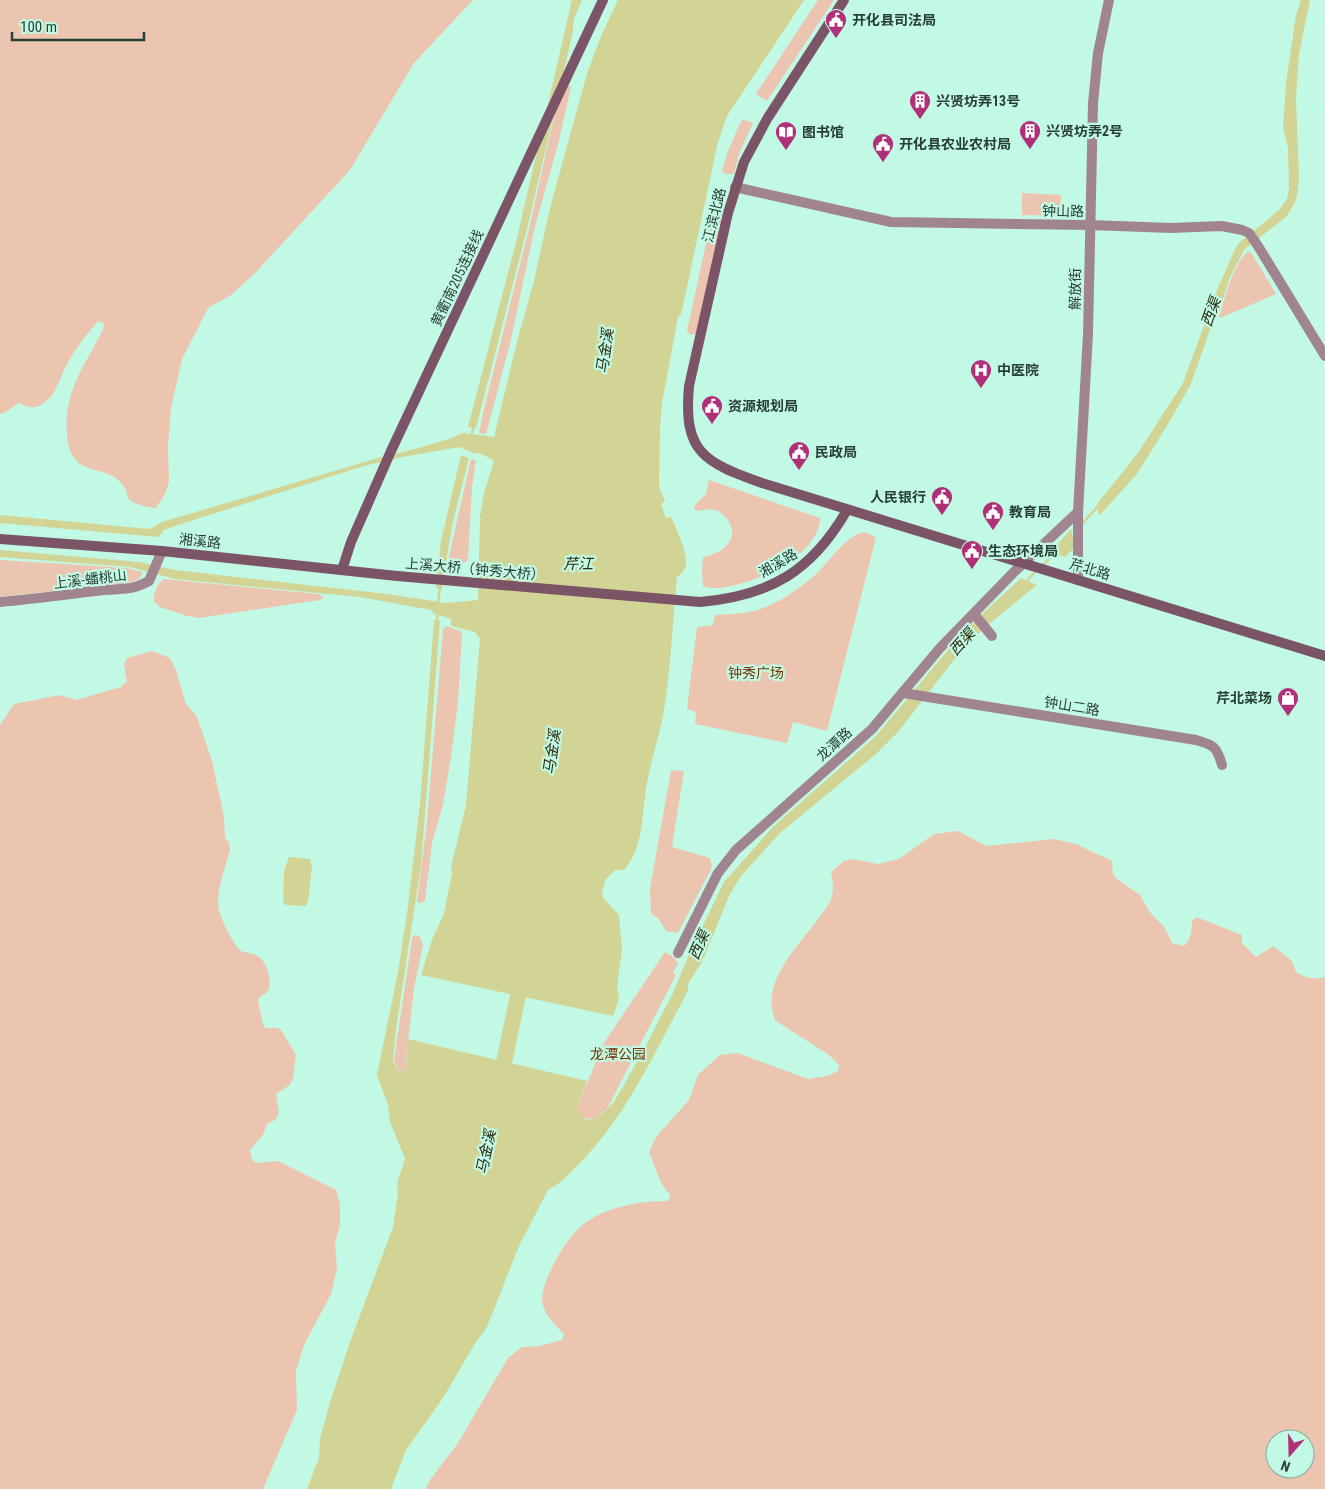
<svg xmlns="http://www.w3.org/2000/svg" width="1325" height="1489" font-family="'Roboto Condensed','Noto Sans SC',sans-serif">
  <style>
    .green { fill: #ecc5b0; fill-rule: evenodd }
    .water { fill: #d2d495 }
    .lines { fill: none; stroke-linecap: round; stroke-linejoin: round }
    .stream { stroke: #d2d495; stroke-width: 2.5 }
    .river { stroke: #d2d495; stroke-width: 16 }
    .minor { stroke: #a08591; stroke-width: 10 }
    .tertiary { stroke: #a08591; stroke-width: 10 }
    .secondary { stroke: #7b5567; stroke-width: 10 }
    .labels { text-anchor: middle; stroke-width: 4.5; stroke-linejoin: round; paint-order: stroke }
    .poi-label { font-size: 14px; font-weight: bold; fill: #283e36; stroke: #c2f9e4; text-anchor: start }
    .street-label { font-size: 14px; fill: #283e36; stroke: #c2f9e4 }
    .park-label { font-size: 14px; fill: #7a3500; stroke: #c2f9e4 }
    .water-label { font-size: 15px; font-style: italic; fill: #2c2c10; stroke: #c2f9e4 }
  </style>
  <rect width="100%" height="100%" fill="#c2f9e4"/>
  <g class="green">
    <path d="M0,0H473L414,63L350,170L255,273L231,295L208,308L182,359L171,408L168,447L169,481L166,492L156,508C149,508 132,504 128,498C126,494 128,495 126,491C125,487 118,479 114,477C101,469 86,471 76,460C69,452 68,444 67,435C63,389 87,364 105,325L103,323L98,321C88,333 78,345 70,359C60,374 58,395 41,405C34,410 26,406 19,403L4,413L0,414Z"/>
    <polygon points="818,0 834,0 767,101 756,94"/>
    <polygon points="566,85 571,87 559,141 535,226 510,344 486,434 479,433 483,413 529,229 555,112"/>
    <polygon points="742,119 753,123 739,154 734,174 725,174 722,170 728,151"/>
    <polygon points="1022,193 1061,195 1060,216 1022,215"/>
    <polygon points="714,207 723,208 724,210 697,334 691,335 687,331"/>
    <path d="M1249,251L1252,254L1276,294L1220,318L1219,317C1225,298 1233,263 1249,251Z"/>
    <polygon points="471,459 476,460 472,487 468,559 466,562 460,563 448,561"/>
    <path d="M709,480L820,518C821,556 747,588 714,588C711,588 706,587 703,586L702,571L703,557C721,554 741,540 728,520C725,516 721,512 716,510C710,509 704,510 697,511L694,508L695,505L706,494Z"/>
    <path d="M864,532L876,537L827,731L793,722L787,743L695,724L696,712L687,709L697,627L713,625L715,615C726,614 738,614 749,612C773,608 805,586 821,569C834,556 846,536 864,532Z"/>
    <polygon points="0,560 127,568 142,572 142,574 139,579 128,583 0,597"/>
    <path d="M164,579L318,594L324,597L320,600L199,618L187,616L160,607L154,602C153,594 157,584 164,579Z"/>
    <polygon points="447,626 462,632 458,703 451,757 443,805 432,843 425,901 420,903 417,902 427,822 443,629"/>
    <path d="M152,651L170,658L176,670L186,704L197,717L212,761L224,817L225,838L229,843L230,849C226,866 215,894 219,910C221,919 234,946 241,951C246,953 252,953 256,955C266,959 272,979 269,989C267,995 261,994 258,1000L263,1025L266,1028H277L281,1030L296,1055L293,1078L290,1085L276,1094L279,1113L275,1120L267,1124L263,1135L250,1150L252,1160L257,1163L278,1161L336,1190L340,1204V1224L335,1244L337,1268L331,1294L304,1345L296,1371L297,1410L263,1489H0V725L14,704L60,695L76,700L121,687L127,681L124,665L127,658Z"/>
    <polygon points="671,770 684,771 672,847 710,858 712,867 678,933 666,931 658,918 651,914 650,889"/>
    <path d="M958,831L986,846L1054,839L1076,844L1112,861L1113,874L1116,878L1140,895L1149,911L1165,928L1172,943L1184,946C1192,939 1191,931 1192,922L1195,918H1199L1242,935V943L1256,957L1273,946L1292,961L1296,972C1306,978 1314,980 1325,977V1489H426L430,1480L458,1443L508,1358L522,1347L540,1346L562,1340L564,1334C557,1327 546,1316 543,1306C537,1288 562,1247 574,1233C579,1227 590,1219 598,1215C620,1205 642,1201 666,1201L670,1199V1195L661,1183L649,1152L656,1137L689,1100L698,1075L720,1055L738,1053L808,1079L827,1076L838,1071L839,1065L829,1055L776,1021C758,984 798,947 818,919C822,913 829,906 831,899C834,890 833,882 831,872L844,861L852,859L878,864L899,859L934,834ZM1275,1439H1305V1469H1275Z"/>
    <polygon points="416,935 420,937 423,945 414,988 406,1059 407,1066 406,1070 401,1071 398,1069 394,1060 412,939 413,936"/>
    <path d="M665,952L675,958L678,964L673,972L676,975L608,1107C600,1116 587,1126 578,1112L577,1107L604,1043Z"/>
  </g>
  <g class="water">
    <polygon points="572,0 582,0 574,19 572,36 528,225 476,428 468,427 517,238"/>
    <path d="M618,0H804L727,116L718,142L681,315L678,317L662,403L660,429L659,487L665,501L661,504L666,518L671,517C676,529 690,556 685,568C683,572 680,575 677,577C673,619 671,662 665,704C661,733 650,761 646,790C641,818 644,847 624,870H615L606,879L602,891L603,898L619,915L622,950L617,987L619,999L613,1016L421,975L432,940L444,913L452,874L451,867L466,805L480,639L475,632L451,626V619L433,613L431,610L360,597L175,579L130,567L0,557V550L140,562L175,570L387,594L446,603L478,600L480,516L484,493L494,461L482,454L473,453L460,447L402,457L364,466L184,523L164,530L158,537L0,523V515L150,529L162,522L378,458L415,449L452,438L462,433L494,437L517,342L534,281L550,208L588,70L602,34Z"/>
    <polygon points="1301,0 1310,0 1299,54 1296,98 1299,178 1297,197 1294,204 1287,216 1244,250 1230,277 1217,317 1210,330 1191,384 1168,424 1137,474 1099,516 1097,504 1138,453 1183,383 1217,290 1235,249 1239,243 1278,211 1287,199 1289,188 1288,148 1283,127 1286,83 1296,15"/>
    <polygon points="461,455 469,458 452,526 442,589 436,588 441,541"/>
    <polygon points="1071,529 1075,547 1065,557 1051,552"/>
    <path d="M1021,578L1037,585L989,624L963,648L899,731L876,754L780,833L741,876L730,894L702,962L688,984V991C655,1051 627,1117 577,1166C568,1175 560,1184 548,1190L519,1246L487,1327L474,1345L443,1398L406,1450L391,1489H307L319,1458L320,1439L331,1399L350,1342L393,1227L398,1194L397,1183L405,1159L390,1122L388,1105L377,1075L398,972L407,914L420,804L434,620L440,621L421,865L396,1029L393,1061L398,1070L401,1071L406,1070L408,1039L587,1081L577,1107L578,1112L585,1119L591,1120L603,1113L614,1102L642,1053L673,993L689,954L724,882L773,827L876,736L963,632Z"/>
    <polygon points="289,857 310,859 312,867 308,900 306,906 286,905 283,902 284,871"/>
  </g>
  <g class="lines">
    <g class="stream">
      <polyline points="471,436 474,425"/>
      <polyline points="1082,524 1100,504"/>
      <polyline points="1042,566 1056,552"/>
      <polyline points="1026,582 1036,571"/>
      <polyline points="438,605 440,586"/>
      <polyline points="437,623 438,611"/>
    </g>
    <polyline class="river" points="500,1082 522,976"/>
    <g class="minor">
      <polyline points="735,187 891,222 1090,225 1171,228 1222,226 1242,230 1249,233 1258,246 1325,356"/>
      <path d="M0,602C35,599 70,594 104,590C125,588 130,591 149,581L162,551"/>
      <polyline points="974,614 992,636"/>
      <path d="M903,693L1196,740C1214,745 1217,747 1222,765"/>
      <polyline points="678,953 718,873 736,850 872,729 940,648 1014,572 1078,512"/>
    </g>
    <polyline class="tertiary" points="1078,580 1078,512 1088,334 1093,103 1098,53 1109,0"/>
    <g class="secondary">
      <path d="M844,0L767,119L744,162L728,213L689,386C683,453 704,462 762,483L1325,656"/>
      <path d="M0,539L162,551L397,576L700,602C770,596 812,571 847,510"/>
      <polyline points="342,570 351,542 391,451 603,0"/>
    </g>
  </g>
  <defs>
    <g id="civic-pin" transform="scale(1.125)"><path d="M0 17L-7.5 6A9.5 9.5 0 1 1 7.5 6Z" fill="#b02f79" stroke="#c2f9e4"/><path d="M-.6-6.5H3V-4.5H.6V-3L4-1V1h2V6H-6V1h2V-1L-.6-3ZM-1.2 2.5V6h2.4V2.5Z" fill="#fff"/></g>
    <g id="building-pin" transform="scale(1.125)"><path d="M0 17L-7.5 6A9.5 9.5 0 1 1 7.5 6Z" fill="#b02f79" stroke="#c2f9e4"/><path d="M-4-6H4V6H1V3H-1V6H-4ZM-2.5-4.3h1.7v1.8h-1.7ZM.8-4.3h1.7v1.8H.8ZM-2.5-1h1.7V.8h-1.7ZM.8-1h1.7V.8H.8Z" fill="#fff"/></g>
    <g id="library-pin" transform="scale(1.125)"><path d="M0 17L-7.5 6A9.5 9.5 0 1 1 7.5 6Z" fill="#b02f79" stroke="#c2f9e4"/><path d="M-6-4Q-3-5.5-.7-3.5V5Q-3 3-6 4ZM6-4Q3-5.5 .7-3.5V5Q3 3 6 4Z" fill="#fff"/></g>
    <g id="hospital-pin" transform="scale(1.125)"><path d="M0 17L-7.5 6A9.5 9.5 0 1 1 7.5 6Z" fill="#b02f79" stroke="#c2f9e4"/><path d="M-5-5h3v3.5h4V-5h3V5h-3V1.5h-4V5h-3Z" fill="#fff"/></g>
    <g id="shop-pin" transform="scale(1.125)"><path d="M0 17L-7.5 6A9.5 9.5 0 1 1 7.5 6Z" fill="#b02f79" stroke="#c2f9e4"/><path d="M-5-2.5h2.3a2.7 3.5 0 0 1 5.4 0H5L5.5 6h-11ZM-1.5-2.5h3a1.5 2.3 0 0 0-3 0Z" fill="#fff"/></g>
  </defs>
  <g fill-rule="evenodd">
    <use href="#civic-pin" x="836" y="20"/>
    <use href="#building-pin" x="920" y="101"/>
    <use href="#building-pin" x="1030" y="131"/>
    <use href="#library-pin" x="786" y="132"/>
    <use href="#civic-pin" x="883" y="144"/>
    <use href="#hospital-pin" x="981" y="370"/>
    <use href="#civic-pin" x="712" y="406"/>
    <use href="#civic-pin" x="799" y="452"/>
    <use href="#civic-pin" x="942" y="497"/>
    <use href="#civic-pin" x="993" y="512"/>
    <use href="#civic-pin" x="972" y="551"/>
    <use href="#shop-pin" x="1288" y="698"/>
  </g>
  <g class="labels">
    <g class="poi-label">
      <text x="852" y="25">开化县司法局</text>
      <text x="936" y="106">兴贤坊弄13号</text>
      <text x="1046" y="136">兴贤坊弄2号</text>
      <text x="802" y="137">图书馆</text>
      <text x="899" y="149">开化县农业农村局</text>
      <text x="997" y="375">中医院</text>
      <text x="728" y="411">资源规划局</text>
      <text x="815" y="457">民政局</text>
      <text x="926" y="502" text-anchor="end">人民银行</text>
      <text x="1009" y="517">教育局</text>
      <text x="988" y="556">生态环境局</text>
      <text x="1272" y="703" text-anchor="end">芹北菜场</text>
    </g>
    <g class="street-label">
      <text transform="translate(1063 211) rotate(1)" y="5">钟山路</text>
      <text transform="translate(714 215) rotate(-76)" y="5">江滨北路</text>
      <text transform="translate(457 278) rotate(-65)" y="5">黄衢南205连接线</text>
      <text transform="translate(1075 289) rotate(-89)" y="5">解放街</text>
      <text transform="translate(200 541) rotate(6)" y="5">湘溪路</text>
      <text transform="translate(778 563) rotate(-31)" y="5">湘溪路</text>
      <text transform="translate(475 569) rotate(5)" y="5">上溪大桥（钟秀大桥）</text>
      <text transform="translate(1090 569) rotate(17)" y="5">芹北路</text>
      <text transform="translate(90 579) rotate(-7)" y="5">上溪-蟠桃山</text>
      <text transform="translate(1072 706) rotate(9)" y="5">钟山二路</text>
      <text transform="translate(834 744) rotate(-42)" y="5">龙潭路</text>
    </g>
    <g class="park-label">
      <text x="756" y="678">钟秀广场</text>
      <text x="618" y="1059">龙潭公园</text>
    </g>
    <g class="water-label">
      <text transform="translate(1211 312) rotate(-70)" y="5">西渠</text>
      <text transform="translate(605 351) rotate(-82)" y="5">马金溪</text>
      <text x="578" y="569">芹江</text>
      <text transform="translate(962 642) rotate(-48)" y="5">西渠</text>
      <text transform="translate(552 752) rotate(-82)" y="5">马金溪</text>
      <text transform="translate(699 945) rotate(-66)" y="5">西渠</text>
      <text transform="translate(486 1152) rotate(-78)" y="5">马金溪</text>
    </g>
  </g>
  <g transform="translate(1290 1454) rotate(200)"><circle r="24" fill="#c2f9e4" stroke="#84ae9e"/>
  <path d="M0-4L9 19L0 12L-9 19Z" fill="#b02f79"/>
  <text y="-8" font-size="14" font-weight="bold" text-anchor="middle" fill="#283e36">N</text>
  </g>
  <path d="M12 32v8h132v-8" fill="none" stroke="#283e36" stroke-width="2.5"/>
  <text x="20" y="32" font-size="15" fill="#283e36" stroke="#c2f9e4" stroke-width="4" paint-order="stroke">100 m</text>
</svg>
